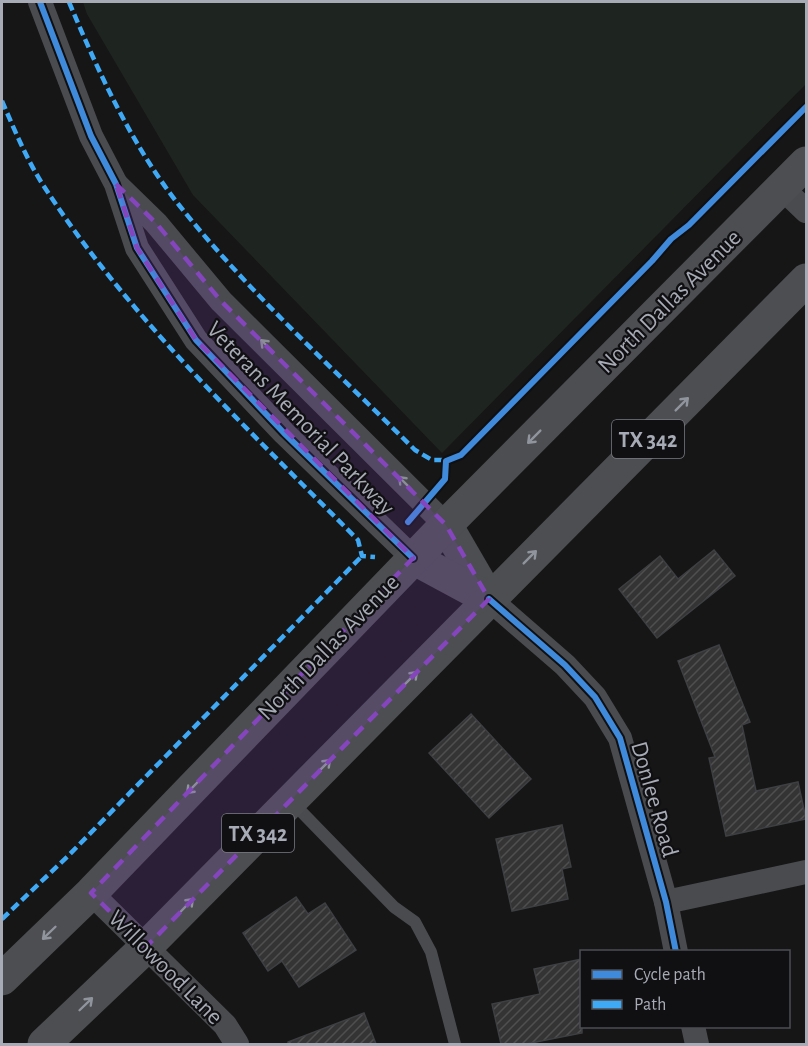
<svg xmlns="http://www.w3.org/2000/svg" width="808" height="1046" font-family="'Alegreya Sans',sans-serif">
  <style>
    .park { fill: #1e2520 }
    .building { fill: url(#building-hatch); stroke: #3e3f42; stroke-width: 1.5 }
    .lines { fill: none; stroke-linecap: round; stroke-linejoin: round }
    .lane { stroke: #4a4b4f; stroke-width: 12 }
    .street { stroke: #4a4b4f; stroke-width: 24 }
    .primary { stroke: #4c4e51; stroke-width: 33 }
    .quiet { stroke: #3fa9f5; stroke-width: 4.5; stroke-dasharray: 9 4.5; stroke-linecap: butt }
    .cycleway-casing { stroke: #101012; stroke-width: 10 }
    .cycleway { stroke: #408adc; stroke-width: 6 }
    .oneway { stroke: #8b8e97 }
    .oneway2 { stroke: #90949d }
    .marked { fill: #8445bd; fill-opacity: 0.2; stroke: #8445bd; stroke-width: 4.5; stroke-dasharray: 12 8; stroke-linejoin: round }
    .labels { text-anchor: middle; stroke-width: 4.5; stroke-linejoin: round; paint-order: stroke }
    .shield { fill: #101012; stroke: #7a7c85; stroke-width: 1.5 }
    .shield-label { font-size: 22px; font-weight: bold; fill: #a7abb6 }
    .street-label { font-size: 24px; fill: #a7abb6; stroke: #101012 }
  </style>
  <defs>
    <pattern id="building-hatch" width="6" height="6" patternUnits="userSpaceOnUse" patternTransform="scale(1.5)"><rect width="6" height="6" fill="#343435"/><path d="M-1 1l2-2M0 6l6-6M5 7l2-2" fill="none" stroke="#4f4f50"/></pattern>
  </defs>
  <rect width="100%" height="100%" fill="#161616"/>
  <polygon class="park" points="83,2 806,2 806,84 442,453 193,195 87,14"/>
  <g class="building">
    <polygon points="714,550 735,576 657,638 619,589 660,556 678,579"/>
    <polygon points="719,645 750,722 742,725 756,791 798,782 806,819 726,836 709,758 715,757 678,661"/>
    <polygon points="471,714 531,779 489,818 429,753"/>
    <polygon points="562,825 571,867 562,869 568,899 512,911 496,839"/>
    <polygon points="296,897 308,914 325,903 356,950 299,987 282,961 268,971 243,933"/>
    <polygon points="582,959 582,1033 526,1044 501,1044 492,1004 540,994 534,969"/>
    <polygon points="364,1013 376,1044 288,1044 288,1042"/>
  </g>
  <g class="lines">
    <polyline class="lane" points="291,801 394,907 415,922 431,952 455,1044"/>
    <g class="street">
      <polyline points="40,2 91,136 116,184 137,248 196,340 284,433 413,558"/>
      <polyline points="118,186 156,223 221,301 446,525"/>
      <polyline points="782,188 806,211"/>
      <polyline points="489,599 565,665 595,697 620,738 666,902 676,952"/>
      <polyline points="91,893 225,1025 237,1044"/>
      <polyline points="666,902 806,872"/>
      <polyline points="693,1026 697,1044"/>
    </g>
    <g class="primary">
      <polyline points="446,525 489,599"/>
      <polyline points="413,558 489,599"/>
      <polyline points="2,979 91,893 446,525 806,163"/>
      <polyline points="44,1044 146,947 806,280"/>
    </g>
    <g class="quiet">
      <path d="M69,2C99,73 131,144 179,205C249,293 335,370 415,450L432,460H451"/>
      <path d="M2,101C15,131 28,163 47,191C133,322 248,429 358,540L362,556L375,557"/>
      <polyline points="2,919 68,856 362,556"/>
    </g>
    <g class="cycleway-casing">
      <g id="cycleway">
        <polyline points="40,2 91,136 116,184 137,248 196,340 284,433 413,558"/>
        <polyline points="408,522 445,479 446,461 461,455 652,261 671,239 689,225 806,107"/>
        <polyline points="489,599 565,665 595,697 620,738 666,902 676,952"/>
      </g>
    </g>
    <use href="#cycleway" class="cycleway"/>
  </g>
  <defs><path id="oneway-shaft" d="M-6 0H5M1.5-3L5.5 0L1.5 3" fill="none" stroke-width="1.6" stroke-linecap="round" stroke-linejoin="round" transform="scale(1.5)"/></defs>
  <g class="oneway">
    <use href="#oneway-shaft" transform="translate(267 346) rotate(-135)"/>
    <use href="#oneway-shaft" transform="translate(405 483) rotate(-135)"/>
  </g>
  <g class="oneway2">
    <use href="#oneway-shaft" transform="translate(682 404) rotate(-45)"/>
    <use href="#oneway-shaft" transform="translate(534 437) rotate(135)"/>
    <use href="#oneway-shaft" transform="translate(530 557) rotate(-45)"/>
    <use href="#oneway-shaft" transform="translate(411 678) rotate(-45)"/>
    <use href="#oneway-shaft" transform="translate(324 766) rotate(-45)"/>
    <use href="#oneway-shaft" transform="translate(193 787) rotate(134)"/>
    <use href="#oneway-shaft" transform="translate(187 905) rotate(-46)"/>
    <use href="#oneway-shaft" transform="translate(49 933) rotate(136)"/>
    <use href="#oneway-shaft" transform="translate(86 1004) rotate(-44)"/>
  </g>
  <path class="marked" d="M116,184L156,223L221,301L446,525L489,599L146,947L91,893L413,558L196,340L137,248Z"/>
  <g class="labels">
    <g class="shield">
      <rect x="612" y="420" width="72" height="38" rx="4.5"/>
      <rect x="222" y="814" width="72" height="38" rx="4.5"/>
    </g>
    <g class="shield-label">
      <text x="648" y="447">TX 342</text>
      <text x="258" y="841">TX 342</text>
    </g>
    <g class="street-label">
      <text transform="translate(669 301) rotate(-45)" y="8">North Dallas Avenue</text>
      <text transform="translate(301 418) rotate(46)" y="8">Veterans Memorial Parkway</text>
      <text transform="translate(328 647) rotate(-46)" y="8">North Dallas Avenue</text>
      <text transform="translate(655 799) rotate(74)" y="8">Donlee Road</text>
      <text transform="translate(166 967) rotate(45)" y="8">Willowood Lane</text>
    </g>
  </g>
  <rect width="808" height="1046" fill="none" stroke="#a7abb6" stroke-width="6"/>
  <rect x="580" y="950" width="210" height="78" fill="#101012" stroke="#4c4e54" stroke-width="1.5"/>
  <rect x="592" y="970" width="30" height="9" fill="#408adc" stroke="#4c4e54" stroke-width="1.5"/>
  <text x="634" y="980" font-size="18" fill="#a7abb6">Cycle path</text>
  <rect x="592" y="1000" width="30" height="9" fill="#3fa9f5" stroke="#4c4e54" stroke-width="1.5"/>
  <text x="634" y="1010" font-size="18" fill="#a7abb6">Path</text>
</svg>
